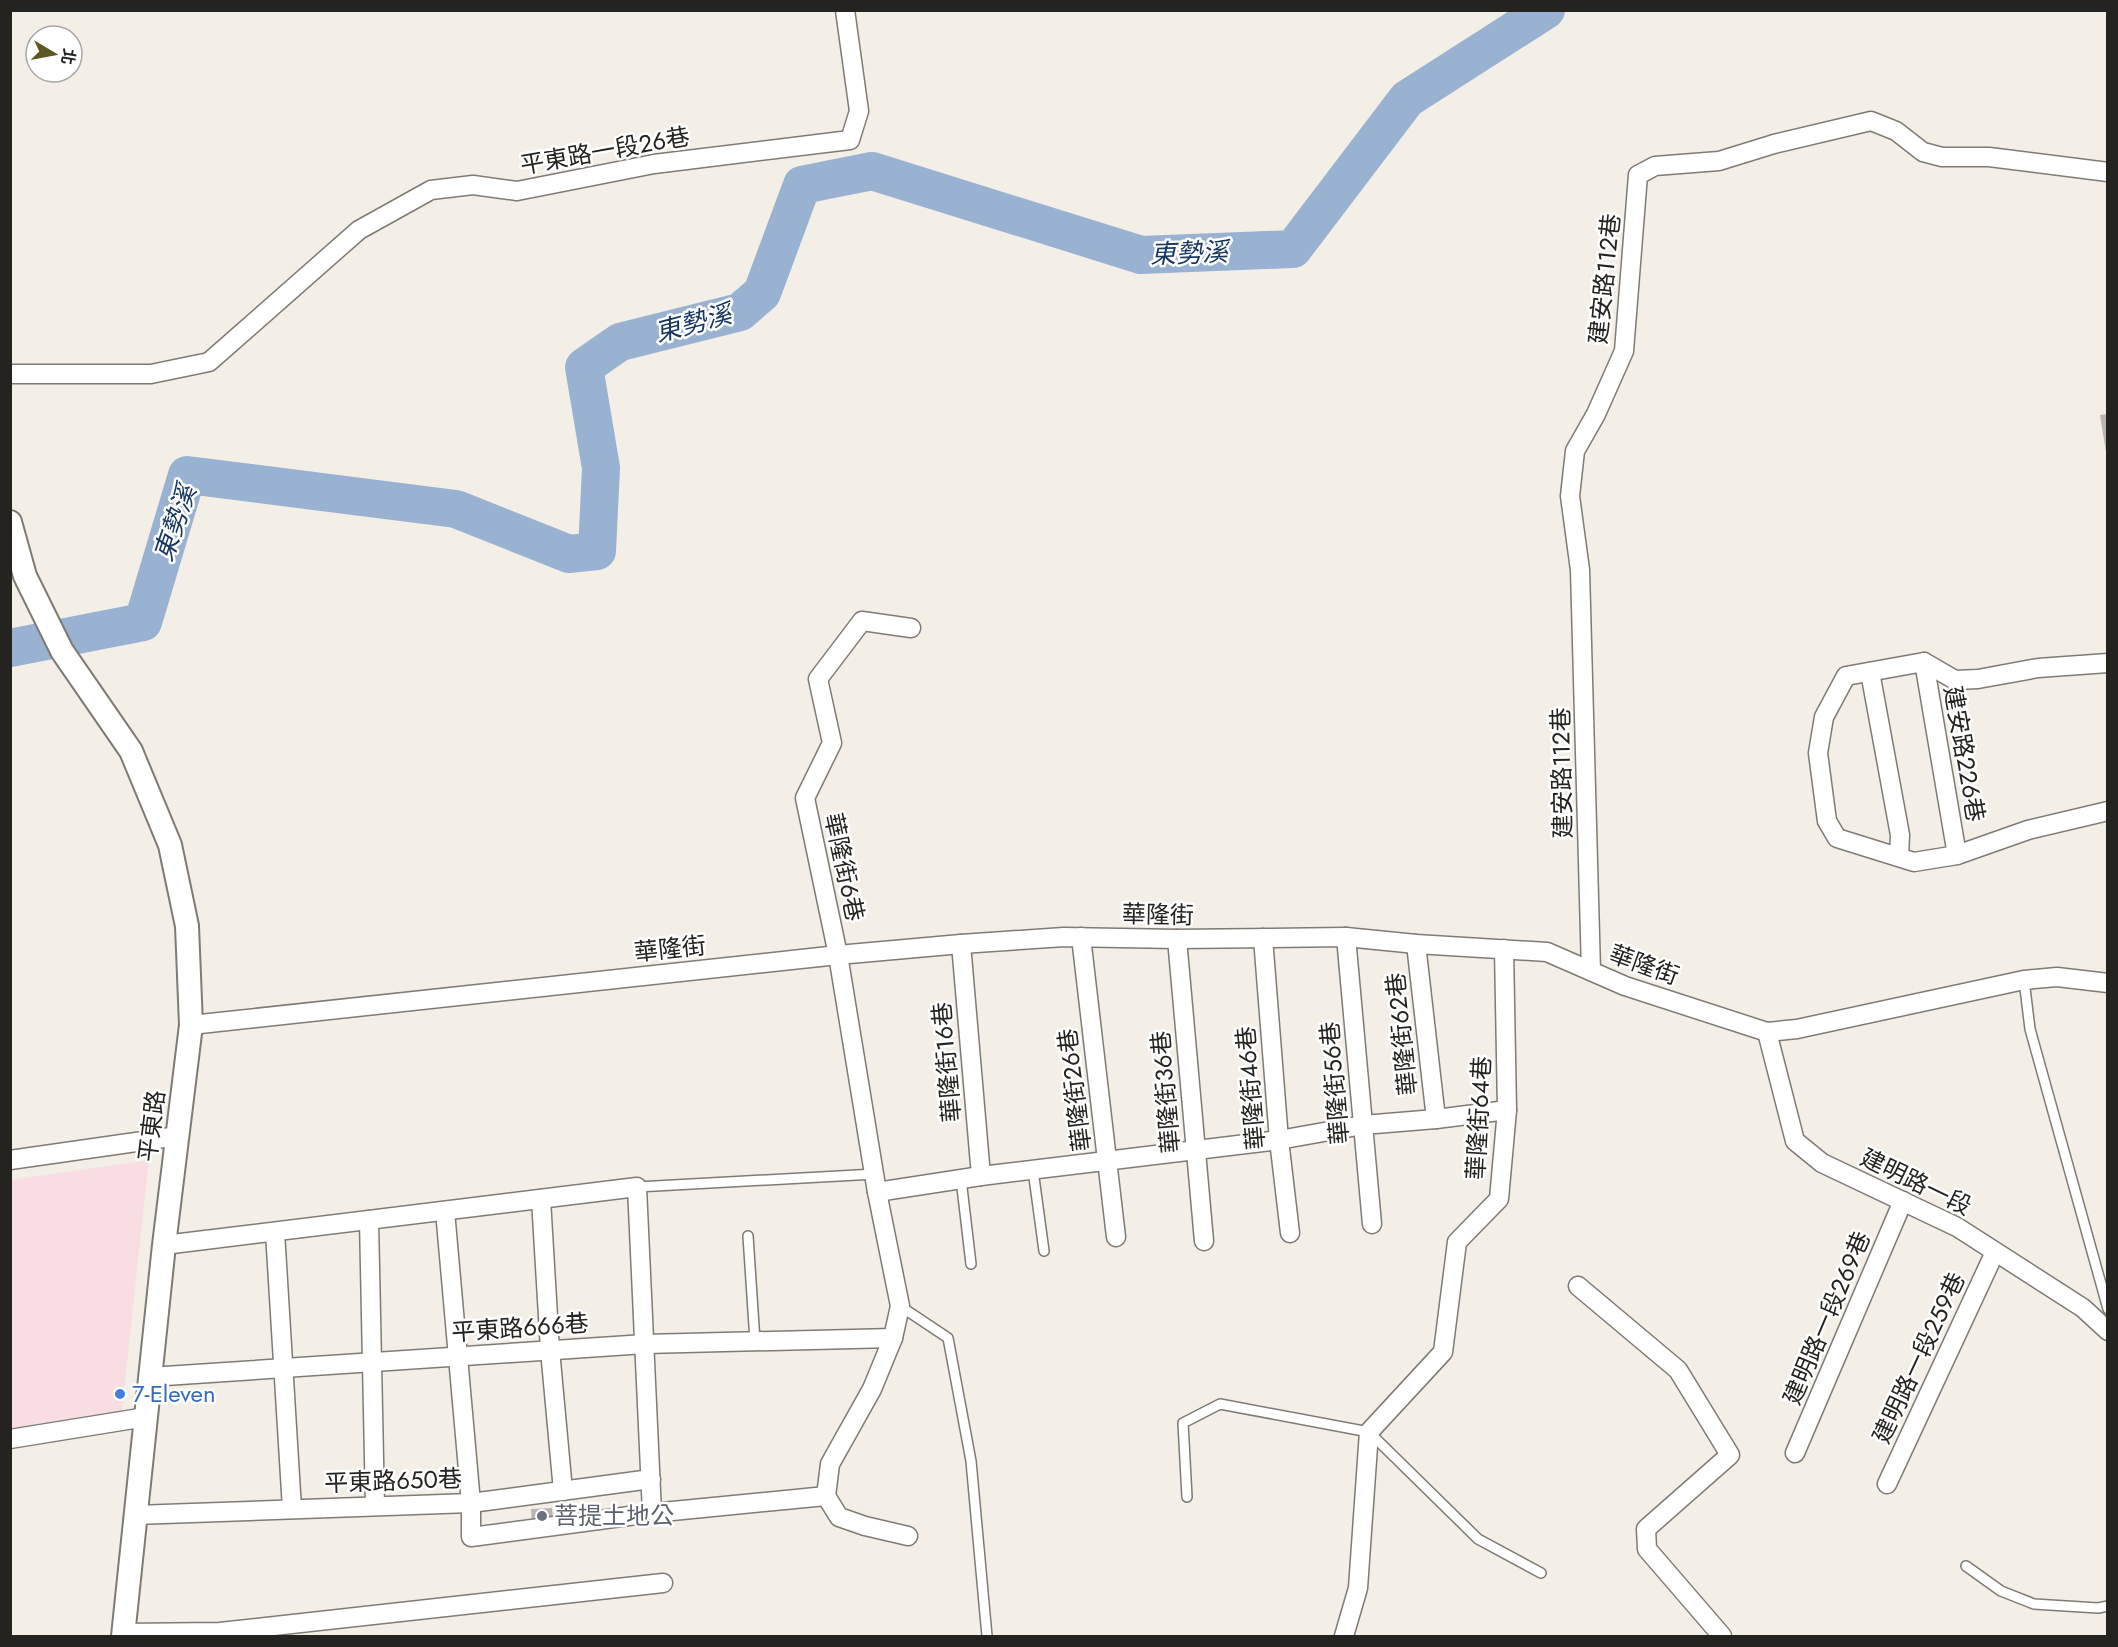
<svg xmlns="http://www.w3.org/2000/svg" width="2118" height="1647" font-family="Jost,'Noto Sans TC',sans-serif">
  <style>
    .industrial { fill: #f8dee2 }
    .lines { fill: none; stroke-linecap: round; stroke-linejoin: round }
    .river { stroke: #9ab2d2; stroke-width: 38 }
    .building { fill: #bab5ae; filter: url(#shadow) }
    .service-casing { stroke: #7f7b74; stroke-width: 12 }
    .minor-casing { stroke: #7f7b74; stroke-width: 21 }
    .tertiary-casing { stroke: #7f7b74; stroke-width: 26 }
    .service { stroke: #fff; stroke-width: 9 }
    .minor { stroke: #fff; stroke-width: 18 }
    .tertiary { stroke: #fff; stroke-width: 22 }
    .shop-dot { fill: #3f7fe0; stroke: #fff; stroke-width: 2 }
    .worship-dot { fill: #6b7280; stroke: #fff; stroke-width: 2 }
    .labels { text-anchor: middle; stroke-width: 5; stroke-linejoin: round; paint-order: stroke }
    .street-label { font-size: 24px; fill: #252320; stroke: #fff }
    .shop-label { font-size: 24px; fill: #366cbe; stroke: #fff; text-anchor: start }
    .worship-label { font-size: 24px; fill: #5b616d; stroke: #fff; text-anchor: start }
    .water-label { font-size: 26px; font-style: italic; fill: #153760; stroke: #fff }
  </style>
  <defs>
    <filter id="shadow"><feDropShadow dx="3.5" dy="6" stdDeviation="1.5" flood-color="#0004"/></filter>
  </defs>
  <rect width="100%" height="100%" fill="#f3efe7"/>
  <polygon class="industrial" points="149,1160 121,1418 11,1435 10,1180"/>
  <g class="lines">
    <polyline class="river" points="10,648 143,622 187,475 456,509 569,554 597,551 601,468 584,367 620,342 740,312 762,293 802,185 872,171 1141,255 1293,249 1407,99 1546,10"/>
  </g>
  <g class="building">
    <polygon points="2108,414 2108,452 2106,452 2100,415"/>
    <polygon points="552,1508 553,1523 532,1524 531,1509"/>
  </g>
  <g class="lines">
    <g class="service-casing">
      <g id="service">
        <polyline points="2024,980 2030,1029 2108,1309"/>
        <polyline points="1033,1170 1044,1251"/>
        <polyline points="961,1179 971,1264"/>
        <polyline points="637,1187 875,1174"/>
        <polyline points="748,1236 755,1341"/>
        <polyline points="900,1306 948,1338 971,1461 987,1636"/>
        <polyline points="1187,1497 1183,1423 1220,1404 1369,1432 1478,1539 1541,1573"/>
        <polyline points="1966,1566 2001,1591 2034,1604 2098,1608 2108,1606"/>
      </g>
    </g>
    <g class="minor-casing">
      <g id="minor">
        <polyline points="10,374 151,374 209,362 359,230 431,190 473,185 517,191 654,164 850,140 859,111 845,10"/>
        <polyline points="1924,662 1957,855"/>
        <polyline points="2108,663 2038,668 1978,679 1955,680 1924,662 1846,676 1824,717 1818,753 1827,821 1837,838 1914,862 1957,855 2028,830 2108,811"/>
        <polyline points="1870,672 1900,835 1899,857"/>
        <polyline points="1081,937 1116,1237"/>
        <polyline points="1346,937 1372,1224"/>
        <polyline points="1263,938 1279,1140 1290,1233"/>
        <polyline points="1177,939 1204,1241"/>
        <polyline points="961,944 981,1176"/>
        <polyline points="1416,944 1436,1119"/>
        <polyline points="1591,971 1580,570 1570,496 1575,451 1596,414 1624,351 1638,175 1655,166 1719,161 1774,144 1871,121 1896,131 1923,152 1942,157 1989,157 2108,172"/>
        <polyline points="191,1025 838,955 961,944 1064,937 1177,939 1346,937 1416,944 1547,952 1625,986 1767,1032 1797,1029 2024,980 2057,977 2108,983"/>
        <polyline points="1767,1032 1795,1141 1822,1163 1957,1227 2083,1308 2108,1331"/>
        <polyline points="10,1160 178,1136"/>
        <polyline points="877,1192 981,1176 1279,1140 1363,1125 1436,1119 1507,1110"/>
        <polyline points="541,1199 550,1350 563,1491"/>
        <polyline points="445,1211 471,1503 471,1537 652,1513 826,1496"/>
        <polyline points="369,1220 375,1506"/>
        <polyline points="275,1232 292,1509"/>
        <polyline points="164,1245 637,1187 652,1513"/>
        <polyline points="1578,1286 1678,1370 1730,1455 1646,1529 1647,1549 1722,1636"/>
        <polyline points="150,1377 645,1344 893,1338"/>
        <polyline points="10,1439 146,1417"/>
        <polyline points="1795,1453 1903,1201"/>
        <polyline points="1887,1484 1995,1252"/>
        <polyline points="135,1515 471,1503 651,1479"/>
        <polyline points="908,1536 865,1526 839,1517 826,1496 830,1464 872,1389 893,1338 900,1306 877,1192 838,955 805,798 832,743 818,679 862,621 911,628"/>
        <polyline points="123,1633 220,1632 663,1583"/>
        <polyline points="1344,1636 1358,1588 1369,1432 1443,1352 1457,1242 1499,1199 1507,1110 1504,949"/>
      </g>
    </g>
    <g class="tertiary-casing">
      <polyline id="tertiary" points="10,522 25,576 62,651 131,751 170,845 187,926 191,1025 164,1245 123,1636"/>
    </g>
    <use href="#service" class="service"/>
    <use href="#minor" class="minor"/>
    <use href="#tertiary" class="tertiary"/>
  </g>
  <circle class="shop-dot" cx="120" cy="1394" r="6"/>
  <circle class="worship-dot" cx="542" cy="1516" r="6"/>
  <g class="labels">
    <g class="street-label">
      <text transform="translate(605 151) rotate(-10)" y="8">平東路一段26巷</text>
      <text transform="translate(1605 279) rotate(-84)" y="8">建安路112巷</text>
      <text transform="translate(1964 754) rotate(80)" y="8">建安路226巷</text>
      <text transform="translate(1562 773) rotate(-91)" y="8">建安路112巷</text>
      <text transform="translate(844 867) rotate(78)" y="8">華隆街6巷</text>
      <text transform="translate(1158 915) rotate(1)" y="8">華隆街</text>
      <text transform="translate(670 949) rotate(-6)" y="8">華隆街</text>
      <text transform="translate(1644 965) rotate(20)" y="8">華隆街</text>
      <text transform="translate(1402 1034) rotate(-96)" y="8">華隆街62巷</text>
      <text transform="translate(947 1062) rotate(-95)" y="8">華隆街16巷</text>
      <text transform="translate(1335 1083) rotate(-95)" y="8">華隆街56巷</text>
      <text transform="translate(1251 1088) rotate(-95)" y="8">華隆街46巷</text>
      <text transform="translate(1075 1090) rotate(-97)" y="8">華隆街26巷</text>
      <text transform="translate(1166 1092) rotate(-95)" y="8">華隆街36巷</text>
      <text transform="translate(1479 1118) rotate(-87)" y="8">華隆街64巷</text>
      <text transform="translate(152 1126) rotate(-83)" y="8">平東路</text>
      <text transform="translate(1916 1182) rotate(26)" y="8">建明路一段</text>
      <text transform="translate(1827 1318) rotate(-67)" y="8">建明路一段269巷</text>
      <text transform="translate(520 1328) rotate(-4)" y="8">平東路666巷</text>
      <text transform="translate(1919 1358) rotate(-65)" y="8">建明路一段259巷</text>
      <text transform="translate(393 1481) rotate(-2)" y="8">平東路650巷</text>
    </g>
    <g class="shop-label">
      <text x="132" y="1402">7-Eleven</text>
    </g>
    <g class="worship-label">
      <text x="554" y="1524">菩提土地公</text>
    </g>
    <g class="water-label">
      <text transform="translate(1189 253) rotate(-2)" y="9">東勢溪</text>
      <text transform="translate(693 323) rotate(-15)" y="9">東勢溪</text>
      <text transform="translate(175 523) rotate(-71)" y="9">東勢溪</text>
    </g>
  </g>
  <rect width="2118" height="1647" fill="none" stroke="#252320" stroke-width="24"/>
  <g transform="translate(54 54) rotate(100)"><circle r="28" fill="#ffffff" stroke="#a8a7a6" stroke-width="1.5"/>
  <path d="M0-4.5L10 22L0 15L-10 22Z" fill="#5c5724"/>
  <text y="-9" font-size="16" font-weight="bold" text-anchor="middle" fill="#252320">北</text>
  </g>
</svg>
